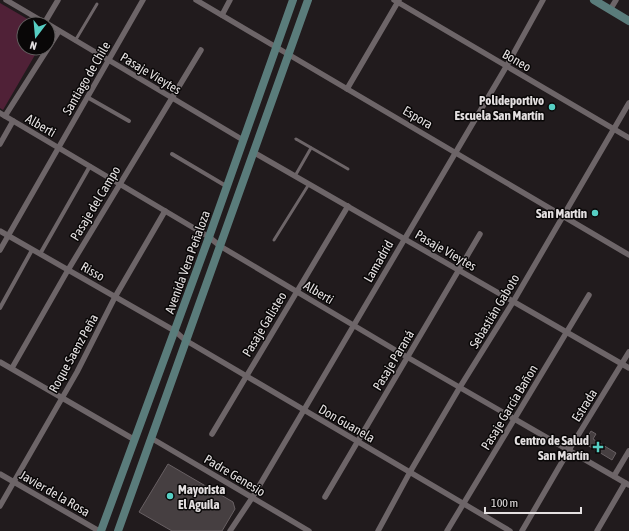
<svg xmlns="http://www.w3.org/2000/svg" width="629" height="531" font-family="'Asap Condensed',sans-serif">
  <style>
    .green { fill: #502137 }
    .building { fill: #463f41; stroke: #686063 }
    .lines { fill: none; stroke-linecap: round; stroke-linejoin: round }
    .service { stroke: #6d6568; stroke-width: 3 }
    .pedestrian { stroke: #6d6568; stroke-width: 4 }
    .minor { stroke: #6d6568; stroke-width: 5.5 }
    .secondary { stroke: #5a7c7b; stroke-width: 8 }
    .poi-dot { fill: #56cec3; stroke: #090707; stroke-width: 1.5 }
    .labels { text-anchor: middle; stroke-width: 3; stroke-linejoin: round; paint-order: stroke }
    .street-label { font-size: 13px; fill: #e4e0e1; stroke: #090707 }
    .poi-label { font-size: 13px; font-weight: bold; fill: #e4e0e1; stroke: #090707; text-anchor: end }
  </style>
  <rect width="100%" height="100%" fill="#211b1d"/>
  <polygon class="green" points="0,3 36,24 24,24 24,48 39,48 3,110 0,108"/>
  <g class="building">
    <polygon points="591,431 596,434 593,439 616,453 612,460 584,443"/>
    <polygon points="168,464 233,502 235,509 222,531 172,531 139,512"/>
  </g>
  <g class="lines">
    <g class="service">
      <polyline points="75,41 97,4"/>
      <polyline points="296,139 348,169"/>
      <polyline points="295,176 311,148"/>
      <polyline points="274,240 309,184"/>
    </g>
    <g class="pedestrian">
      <polyline points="87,97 129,121"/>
      <polyline points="172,154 226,186"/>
      <polyline points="40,254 90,166"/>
      <polyline points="0,308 32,250"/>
    </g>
    <g class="minor">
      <polyline points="6,0 47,24"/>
      <polyline points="196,0 629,255"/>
      <polyline points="394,0 629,138"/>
      <polyline points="610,10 616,0"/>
      <polyline points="222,15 230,0"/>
      <polyline points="45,22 58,0"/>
      <polyline points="48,24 243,140"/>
      <polyline points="347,89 399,0"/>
      <polyline points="0,113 209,237 220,246 407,357 629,485"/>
      <polyline points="5,116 59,31"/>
      <polyline points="0,144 13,121"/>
      <polyline points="253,152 629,368"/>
      <polyline points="0,231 175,331 185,340 510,531"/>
      <polyline points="0,250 143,0"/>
      <polyline points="0,362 135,440"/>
      <polyline points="12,368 68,270 201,50"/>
      <polyline points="212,434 348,206"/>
      <polyline points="151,438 309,531"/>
      <polyline points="0,474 99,531"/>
      <polyline points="614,476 629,451"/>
      <polyline points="325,497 480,234"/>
      <polyline points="0,506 77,372 115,297 165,211"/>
      <polyline points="230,531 252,498 506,67 543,0"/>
      <polyline points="378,531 410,472 460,387 513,302 629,103"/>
      <polyline points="447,531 589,295"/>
      <polyline points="522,531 569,450 629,352"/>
      <polyline points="597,531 625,483"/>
    </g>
    <g class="secondary">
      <polyline points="594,0 629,21"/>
      <polyline points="101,531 209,237 293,0"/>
      <polyline points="118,531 308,0"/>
    </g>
  </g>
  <g class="poi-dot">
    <circle cx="552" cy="107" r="4"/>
    <circle cx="595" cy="213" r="4"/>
    <path d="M596 441h4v4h4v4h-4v4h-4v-4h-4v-4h4z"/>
    <circle cx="170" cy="496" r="4"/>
  </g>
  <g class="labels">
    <g class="street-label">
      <text transform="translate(517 60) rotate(30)" y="5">Boneo</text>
      <text transform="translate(151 73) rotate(31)" y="5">Pasaje Vieytes</text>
      <text transform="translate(86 78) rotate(-60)" y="5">Santiago de Chile</text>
      <text transform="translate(418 117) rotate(30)" y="5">Espora</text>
      <text transform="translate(41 125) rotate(30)" y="5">Alberti</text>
      <text transform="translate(95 203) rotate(-59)" y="5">Pasaje del Campo</text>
      <text transform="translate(446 250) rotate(30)" y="5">Pasaje Vieytes</text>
      <text transform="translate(378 261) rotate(-60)" y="5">Lamadrid</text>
      <text transform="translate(187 262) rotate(-70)" y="5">Avenida Vera Peñaloza</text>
      <text transform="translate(93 271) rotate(30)" y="5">Risso</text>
      <text transform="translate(319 292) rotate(31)" y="5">Alberti</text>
      <text transform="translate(494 311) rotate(-59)" y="5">Sebastián Gaboto</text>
      <text transform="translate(264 324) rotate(-59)" y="5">Pasaje Galisteo</text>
      <text transform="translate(73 353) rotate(-61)" y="5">Roque Saenz Peña</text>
      <text transform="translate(393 360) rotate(-59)" y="5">Pasaje Paraná</text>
      <text transform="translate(584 405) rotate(-58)" y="5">Estrada</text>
      <text transform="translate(509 407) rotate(-59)" y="5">Pasaje García Bañon</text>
      <text transform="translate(347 423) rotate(30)" y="5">Don Guanela</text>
      <text transform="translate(235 475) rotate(31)" y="5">Padre Genesio</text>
      <text transform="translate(55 493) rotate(30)" y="5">Javier de la Rosa</text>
    </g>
    <g class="poi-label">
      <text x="544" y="105">Polideportivo<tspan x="544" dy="15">Escuela San Martín</tspan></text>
      <text x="587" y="218">San Martin</text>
      <text x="589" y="445">Centro de Salud<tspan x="589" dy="15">San Martín</tspan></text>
      <text x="178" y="494" text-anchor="start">Mayorista<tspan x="178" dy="15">El Aguila</tspan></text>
    </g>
  </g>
  <g transform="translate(36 36) rotate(196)"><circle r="19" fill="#090707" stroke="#615e5e"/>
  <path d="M0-3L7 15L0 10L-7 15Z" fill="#56cec3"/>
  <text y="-6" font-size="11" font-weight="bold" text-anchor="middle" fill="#e4e0e1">N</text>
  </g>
  <path d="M485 507v6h96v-6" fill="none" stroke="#e4e0e1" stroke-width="2"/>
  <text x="491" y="507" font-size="12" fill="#e4e0e1" stroke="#090707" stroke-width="3" paint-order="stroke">100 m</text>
</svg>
